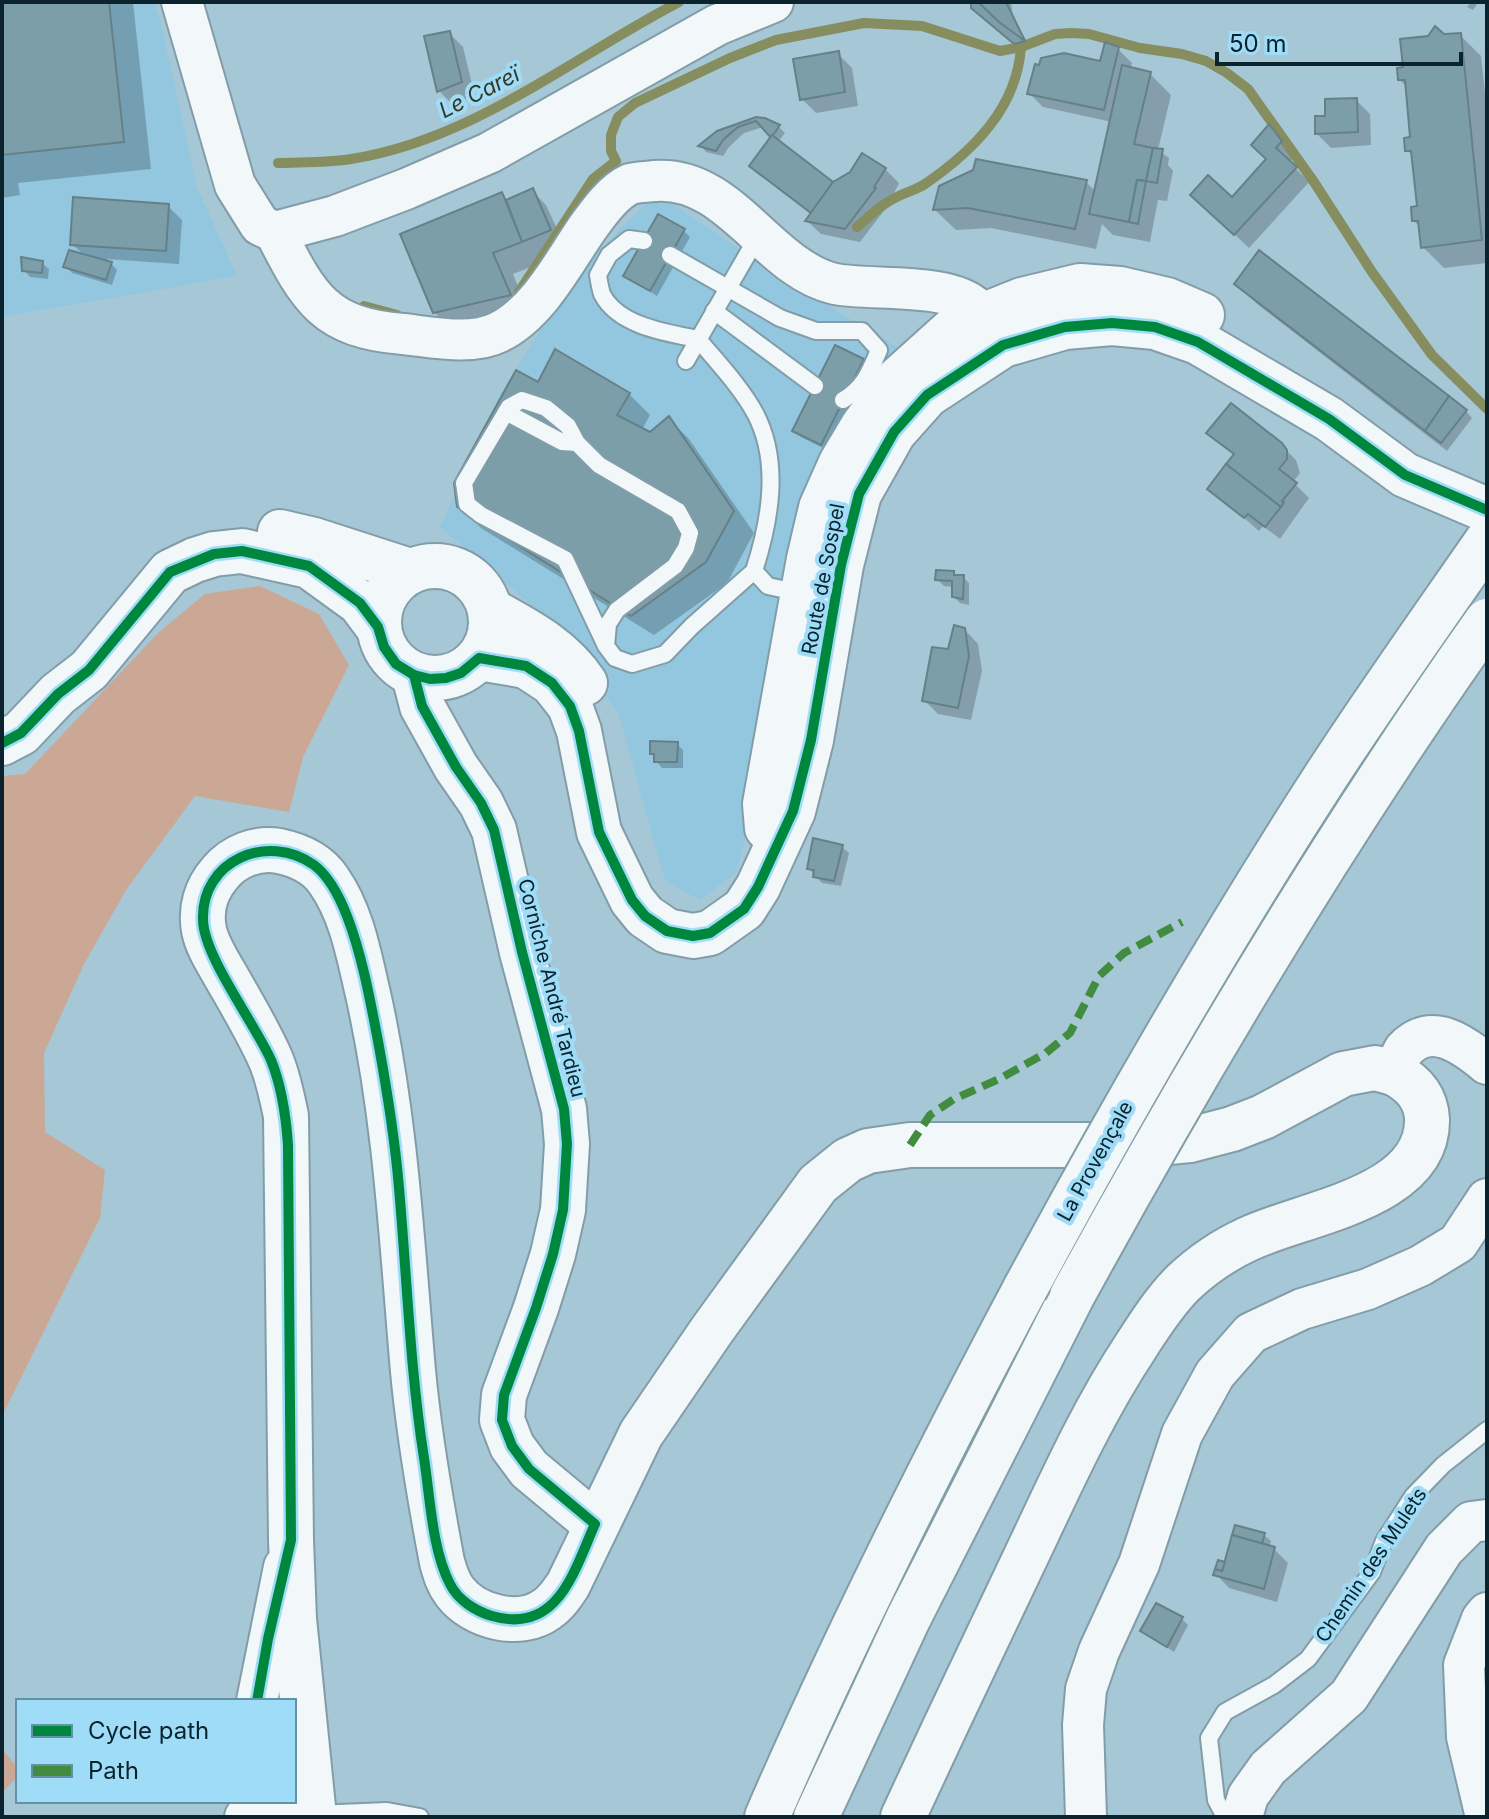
<svg xmlns="http://www.w3.org/2000/svg" width="1489" height="1819" font-family="Inter,sans-serif">
  <style>
    .built { fill: #92c7df }
    .green { fill: #cba895 }
    .shadow { fill: #0003 }
    .lines { fill: none; stroke-linecap: round; stroke-linejoin: round }
    .stream { stroke: #868e60; stroke-width: 10 }
    .building { fill: #7c9ea8; stroke: #668088; stroke-width: 2 }
    .service-casing { stroke: #829da8; stroke-width: 20 }
    .tertiary-casing { stroke: #829da8; stroke-width: 44 }
    .secondary-casing { stroke: #829da8; stroke-width: 48 }
    .primary-casing { stroke: #829da8; stroke-width: 48 }
    .motorway-casing { stroke: #829da8; stroke-width: 48 }
    .service { stroke: #f2f7f9; stroke-width: 16 }
    .tertiary { stroke: #f2f7f9; stroke-width: 40 }
    .secondary { stroke: #f2f7f9; stroke-width: 44 }
    .primary { stroke: #f2f7f9; stroke-width: 44 }
    .motorway { stroke: #f2f7f9; stroke-width: 44 }
    .motorway-bridge-casing { stroke: #829da8; stroke-width: 48; stroke-linecap: butt }
    .motorway-bridge { stroke: #f2f7f9; stroke-width: 44 }
    .quiet { stroke: #418c3f; stroke-width: 8; stroke-dasharray: 16 8; stroke-linecap: butt }
    .cycleway-casing { stroke: #9fdcf7; stroke-width: 15 }
    .cycleway { stroke: #00873e; stroke-width: 10 }
    .labels { text-anchor: middle; stroke-width: 8; stroke-linejoin: round; paint-order: stroke }
    .street-label { font-size: 20px; fill: #0a232d; stroke: #9fdcf7 }
    .water-label { font-size: 22px; font-style: italic; fill: #383821; stroke: #9fdcf7 }
  </style>
  <rect width="100%" height="100%" fill="#a6c7d6"/>
  <g class="built">
    <polygon points="2,2 153,2 160,19 197,187 237,276 2,317"/>
    <polygon points="656,193 797,287 897,347 789,667 736,873 700,900 665,881 619,715 570,638 440,527 500,395 575,275"/>
  </g>
  <g class="green">
    <polygon points="260,586 319,614 349,665 303,757 289,812 195,796 126,890 84,964 44,1053 45,1132 105,1170 100,1218 2,1416 2,776 25,774 160,631 205,594"/>
    <polygon points="2,1749 18,1768 18,1776 2,1793"/>
  </g>
  <g class="shadow">
    <polygon points="2,2 133,2 151,169 18,183 20,195 2,198"/>
    <polygon points="973,2 1011,2 1013,17 1030,47 1023,49 980,14"/>
    <polygon points="1471,2 1477,4 1473,10 1467,7"/>
    <polygon points="449,33 463,47 475,96 452,104 439,91"/>
    <polygon points="1460,35 1481,56 1487,111 1487,263 1444,268 1423,247 1421,228 1414,221 1419,208 1414,157 1407,150 1412,139 1407,87 1400,80 1405,68 1443,36"/>
    <polygon points="1118,49 1132,63 1130,69 1150,74 1171,95 1158,150 1169,158 1168,165 1173,171 1167,201 1158,200 1150,242 1113,235 1102,224 1096,249 991,228 956,230 935,210 1086,182 1096,192 1112,122 1043,107 1029,93 1102,63"/>
    <polygon points="838,54 852,68 858,106 816,113 802,99"/>
    <polygon points="1356,100 1370,114 1371,145 1331,148 1317,134 1327,118"/>
    <polygon points="752,119 764,120 779,127 785,133 778,142 833,184 851,173 862,155 885,169 899,183 889,204 860,242 821,234 807,221 812,215 752,166 773,138 763,127 744,133 729,147 723,156 706,152 701,146"/>
    <polygon points="1270,127 1295,156 1289,162 1309,182 1249,248 1207,208 1232,200 1268,159"/>
    <polygon points="532,191 546,205 564,244 538,254 541,263 513,274 530,316 455,333 434,312 502,194 509,201"/>
    <polygon points="168,206 182,220 179,264 107,259 117,270 112,285 72,273 66,266 85,256 72,244"/>
    <polygon points="684,231 690,237 657,296 626,276"/>
    <polygon points="42,263 49,269 48,279 30,277 24,270"/>
    <polygon points="1236,283 1466,411 1472,418 1447,451 1257,304"/>
    <polygon points="863,361 869,367 827,450 801,437 794,430"/>
    <polygon points="539,385 629,394 650,415 642,430 650,435 669,419 689,439 754,533 727,583 654,635 481,528 459,506"/>
    <polygon points="1209,433 1281,445 1296,460 1300,473 1293,482 1309,498 1280,539 1263,526 1259,531 1210,488 1235,456"/>
    <polygon points="953,573 957,577 963,577 969,583 969,605 960,603 954,597 954,587 944,586 938,580"/>
    <polygon points="964,629 978,644 982,671 971,720 938,714 924,700"/>
    <polygon points="677,744 683,750 683,768 662,768 656,761"/>
    <polygon points="842,847 849,853 841,886 822,883 809,869"/>
    <polygon points="1264,1535 1271,1541 1269,1548 1274,1549 1288,1563 1277,1602 1229,1588 1216,1574 1224,1564"/>
    <polygon points="1182,1619 1188,1625 1174,1652 1143,1631"/>
  </g>
  <g class="lines">
    <g class="stream">
      <path d="M278,163C302,162 327,163 351,159C473,140 573,57 679,2"/>
      <path d="M857,227C870,216 881,204 897,197C906,192 916,190 925,184C973,151 1017,108 1021,47"/>
      <polyline points="519,292 593,179 616,161 611,151 611,135 618,117 635,103 730,58 776,40 864,23 922,26 1000,51 1021,47 1055,34 1071,33 1089,34 1140,48 1182,54 1206,61 1227,73 1248,89 1314,182 1372,272 1432,355 1487,409"/>
      <polyline points="364,306 397,315"/>
    </g>
  </g>
  <g class="building">
    <polygon points="2,2 109,2 124,142 2,155"/>
    <polygon points="971,2 978,2 1025,41 1014,44 971,8"/>
    <polygon points="978,2 1006,2 1025,41 999,22"/>
    <polygon points="1435,26 1444,34 1461,33 1482,240 1421,248 1418,221 1412,221 1411,207 1417,206 1411,151 1405,151 1404,138 1410,137 1405,80 1398,80 1397,68 1403,67 1400,39 1428,36"/>
    <polygon points="450,31 462,82 437,92 424,36"/>
    <polygon points="1105,42 1119,47 1104,110 1027,94 1035,64 1039,65 1041,58 1064,53 1100,61"/>
    <polygon points="839,51 845,92 800,100 793,59"/>
    <polygon points="1122,65 1151,72 1134,144 1153,148 1146,181 1137,180 1129,222 1089,214"/>
    <polygon points="1357,98 1358,132 1315,134 1315,116 1325,116 1325,99"/>
    <polygon points="756,117 765,118 780,125 771,138 756,121 738,127 723,140 716,151 698,146 717,131"/>
    <polygon points="1269,124 1282,141 1276,148 1297,167 1234,235 1190,195 1208,175 1232,197 1266,159 1251,145"/>
    <polygon points="772,135 833,182 811,213 749,166"/>
    <polygon points="1153,148 1163,149 1157,183 1146,181"/>
    <polygon points="862,153 886,168 874,187 876,188 845,229 805,221 833,182 850,172"/>
    <polygon points="976,159 1087,180 1075,229 968,208 933,210 939,186 973,170"/>
    <polygon points="1137,180 1146,181 1138,224 1129,222"/>
    <polygon points="533,188 551,230 522,242 506,200"/>
    <polygon points="502,192 522,242 493,253 511,295 433,313 400,234"/>
    <polygon points="73,197 169,204 166,251 70,245"/>
    <polygon points="658,214 685,229 650,291 623,276"/>
    <polygon points="69,250 112,262 106,280 63,267"/>
    <polygon points="1259,250 1449,396 1425,431 1234,284"/>
    <polygon points="21,257 43,261 42,273 22,271"/>
    <polygon points="835,345 864,359 821,445 792,431"/>
    <polygon points="555,349 630,393 617,415 650,432 669,416 734,511 706,562 631,616 457,507 454,483 516,370 538,382"/>
    <polygon points="1449,396 1467,410 1441,443 1425,431"/>
    <polygon points="1231,403 1282,443 1287,450 1287,459 1279,469 1297,483 1282,501 1284,502 1281,507 1226,464 1234,454 1206,433"/>
    <polygon points="1226,464 1281,507 1265,527 1248,514 1244,518 1207,489"/>
    <polygon points="936,570 954,571 954,575 964,575 963,599 952,597 952,581 935,580"/>
    <polygon points="954,625 965,628 969,656 958,708 922,701 932,647 948,649"/>
    <polygon points="650,741 678,742 677,762 654,762 654,754 650,754"/>
    <polygon points="813,838 843,845 834,881 813,877 814,870 807,869"/>
    <polygon points="1235,1525 1265,1533 1262,1544 1232,1535"/>
    <polygon points="1232,1535 1275,1547 1264,1589 1213,1575 1215,1569 1222,1571"/>
    <polygon points="1218,1560 1225,1562 1222,1571 1215,1569"/>
    <polygon points="1156,1603 1183,1617 1167,1647 1140,1631"/>
  </g>
  <g class="lines">
    <g class="service-casing">
      <g id="service">
        <path d="M644,241L629,239L609,255L598,275C599,281 600,288 602,294C618,326 667,333 698,339C717,362 741,387 755,413C781,462 770,521 754,571L768,586L800,593"/>
        <path d="M670,255L780,318L816,331H862L879,350C870,371 864,388 843,400"/>
        <polyline points="714,311 815,386"/>
        <polyline points="686,361 758,236"/>
        <polyline points="506,412 562,442 577,443"/>
        <polyline points="606,646 608,624 617,610 675,566 686,548 690,533 678,511 599,465 577,443 568,426 546,408 522,400 509,407 464,483 467,504 481,515 565,559 606,646 615,658 632,664 665,654 692,626 754,571"/>
        <polyline points="315,1814 387,1811 420,1817"/>
        <polyline points="1225,1817 1216,1800 1209,1738 1225,1712 1274,1685 1308,1659 1372,1572 1384,1541 1413,1496 1443,1465 1487,1430"/>
      </g>
    </g>
    <g class="tertiary-casing">
      <g id="tertiary">
        <polyline points="182,2 235,185 260,225 275,232"/>
        <path d="M275,232C309,298 324,328 403,334C432,337 471,346 499,332C539,312 563,263 588,227C599,212 613,192 630,184C637,182 648,182 654,181C729,174 768,269 835,284C871,291 950,282 976,308C985,316 991,328 998,337"/>
        <polyline points="275,232 335,216 406,189 489,153 717,25 773,2"/>
        <path d="M1394,1073C1397,1066 1400,1056 1404,1050C1431,1020 1464,1045 1487,1064"/>
        <polyline points="257,1701 284,1567"/>
        <polyline points="245,1817 265,1806 292,1801"/>
        <polyline points="1086,1817 1083,1725 1086,1689 1099,1651 1139,1564 1182,1434 1215,1374 1251,1333 1302,1309 1368,1289 1420,1266 1458,1243 1487,1199"/>
        <polyline points="1242,1817 1248,1796 1268,1768 1349,1696 1444,1549 1471,1522 1487,1520"/>
        <polyline points="1486,1817 1467,1737 1464,1665 1482,1619 1487,1613"/>
      </g>
    </g>
    <g class="secondary-casing">
      <g id="secondary">
        <polyline points="280,532 314,540 410,571"/>
        <polyline points="2,743 21,733 58,694 89,670 170,572 195,560 214,554 242,551 309,566 360,603 378,627"/>
      </g>
    </g>
    <g class="primary-casing">
      <g id="primary">
        <circle cx="435" cy="622" r="56"/>
        <path d="M490,610C526,630 562,648 585,683"/>
        <polyline points="479,658 526,666 552,683 570,706 579,731 599,832 632,900 645,916 667,931 693,936 710,933 744,909 758,887 793,811 811,740 841,565 859,494 894,432 927,395 1003,345 1065,327 1112,323 1155,327 1198,342 1329,419 1405,475 1487,510"/>
        <polyline points="414,675 422,706 456,767 481,803 494,830 522,952 564,1109 567,1144 563,1210 553,1254 536,1308 504,1395 502,1420 512,1446 529,1469 595,1524"/>
        <polyline points="767,828 765,804 809,559 821,508 841,463 863,426 897,380 957,326 1022,300 1080,286 1120,289 1167,300 1202,315"/>
        <path d="M314,1817L294,1619L291,1540L286,1116C282,1097 278,1076 270,1058C257,1029 240,1001 224,973C216,959 207,945 204,930C200,909 206,889 220,873C234,856 257,847 279,851C298,855 318,864 329,881C352,914 359,956 368,994C396,1119 402,1245 413,1371C419,1435 430,1499 442,1562C445,1573 448,1583 455,1592C474,1617 520,1629 547,1609C556,1603 562,1594 568,1585L641,1434L712,1330L818,1184L848,1160L868,1151L910,1145H1136L1190,1140L1232,1129L1263,1117L1343,1074L1375,1068L1394,1073"/>
      </g>
    </g>
    <g class="motorway-casing">
      <g id="motorway">
        <path d="M767,1817C845,1637 933,1462 1025,1289"/>
        <polyline points="816,1817 908,1619 1072,1296"/>
        <path d="M903,1817C947,1722 992,1627 1037,1533C1067,1469 1097,1405 1136,1346C1150,1324 1165,1301 1183,1283C1202,1265 1224,1250 1248,1239C1302,1213 1429,1198 1427,1119C1426,1097 1413,1083 1394,1073"/>
      </g>
    </g>
    <use href="#service" class="service"/>
    <use href="#tertiary" class="tertiary"/>
    <use href="#secondary" class="secondary"/>
    <use href="#primary" class="primary"/>
    <use href="#motorway" class="motorway"/>
    <g class="motorway-bridge-casing">
      <g id="motorway-bridge">
        <path d="M1025,1289C1119,1115 1218,943 1326,776C1378,696 1433,619 1487,541"/>
        <path d="M1072,1296C1199,1064 1334,837 1487,621"/>
      </g>
    </g>
    <use href="#motorway-bridge" class="motorway-bridge"/>
    <polyline class="quiet" points="910,1145 930,1115 954,1099 999,1079 1046,1053 1070,1033 1099,976 1124,953 1182,922"/>
    <g class="cycleway-casing">
      <g id="cycleway">
        <polyline points="2,743 21,733 58,694 89,670 170,572 214,554 242,551 309,566 360,603 378,627 384,647 396,664 414,675 430,679 446,678 461,673 479,658 526,666 552,683 570,706 579,731 599,832 632,900 645,916 667,931 693,936 710,933 744,909 758,887 793,811 811,740 841,565 859,494 894,432 927,395 1003,345 1065,327 1112,323 1155,327 1198,342 1329,419 1405,475 1487,510"/>
        <path d="M257,1701L268,1639L291,1540L288,1145C286,1116 282,1087 271,1060C254,1022 204,957 203,920C201,860 268,832 314,865C330,877 340,898 347,916C362,955 370,999 378,1041C387,1090 395,1139 399,1188C407,1278 410,1369 424,1458C430,1496 432,1550 450,1584C458,1600 475,1611 492,1616C558,1635 574,1571 595,1524L529,1469L512,1446L502,1420L504,1395L536,1308L553,1254L563,1210L567,1144L564,1109L522,952L494,830L481,803L456,767L422,706L414,675"/>
      </g>
    </g>
    <use href="#cycleway" class="cycleway"/>
  </g>
  <g class="labels">
    <g class="street-label">
      <text transform="translate(823 579) rotate(-79)" y="7">Route de Sospel</text>
      <text transform="translate(552 988) rotate(76)" y="7">Corniche André Tardieu</text>
      <text transform="translate(1095 1161) rotate(-61)" y="7">La Provençale</text>
      <text transform="translate(1371 1565) rotate(-56)" y="7">Chemin des Mulets</text>
    </g>
    <g class="water-label">
      <text transform="translate(479 92) rotate(-27)" y="8">Le Careï</text>
    </g>
  </g>
  <rect width="1489" height="1819" fill="none" stroke="#0a232d" stroke-width="8"/>
  <rect x="16" y="1699" width="280" height="104" fill="#9fdcf7" stroke="#6392a6" stroke-width="2"/>
  <rect x="32" y="1725" width="40" height="12" fill="#00873e" stroke="#6392a6" stroke-width="2"/>
  <text x="88" y="1739" font-size="24" fill="#0a232d">Cycle path</text>
  <rect x="32" y="1765" width="40" height="12" fill="#418c3f" stroke="#6392a6" stroke-width="2"/>
  <text x="88" y="1779" font-size="24" fill="#0a232d">Path</text>
  <path d="M1217 52v12h244v-12" fill="none" stroke="#0a232d" stroke-width="4"/>
  <text x="1229" y="52" font-size="24" fill="#0a232d" stroke="#9fdcf7" stroke-width="6" paint-order="stroke">50 m</text>
</svg>
